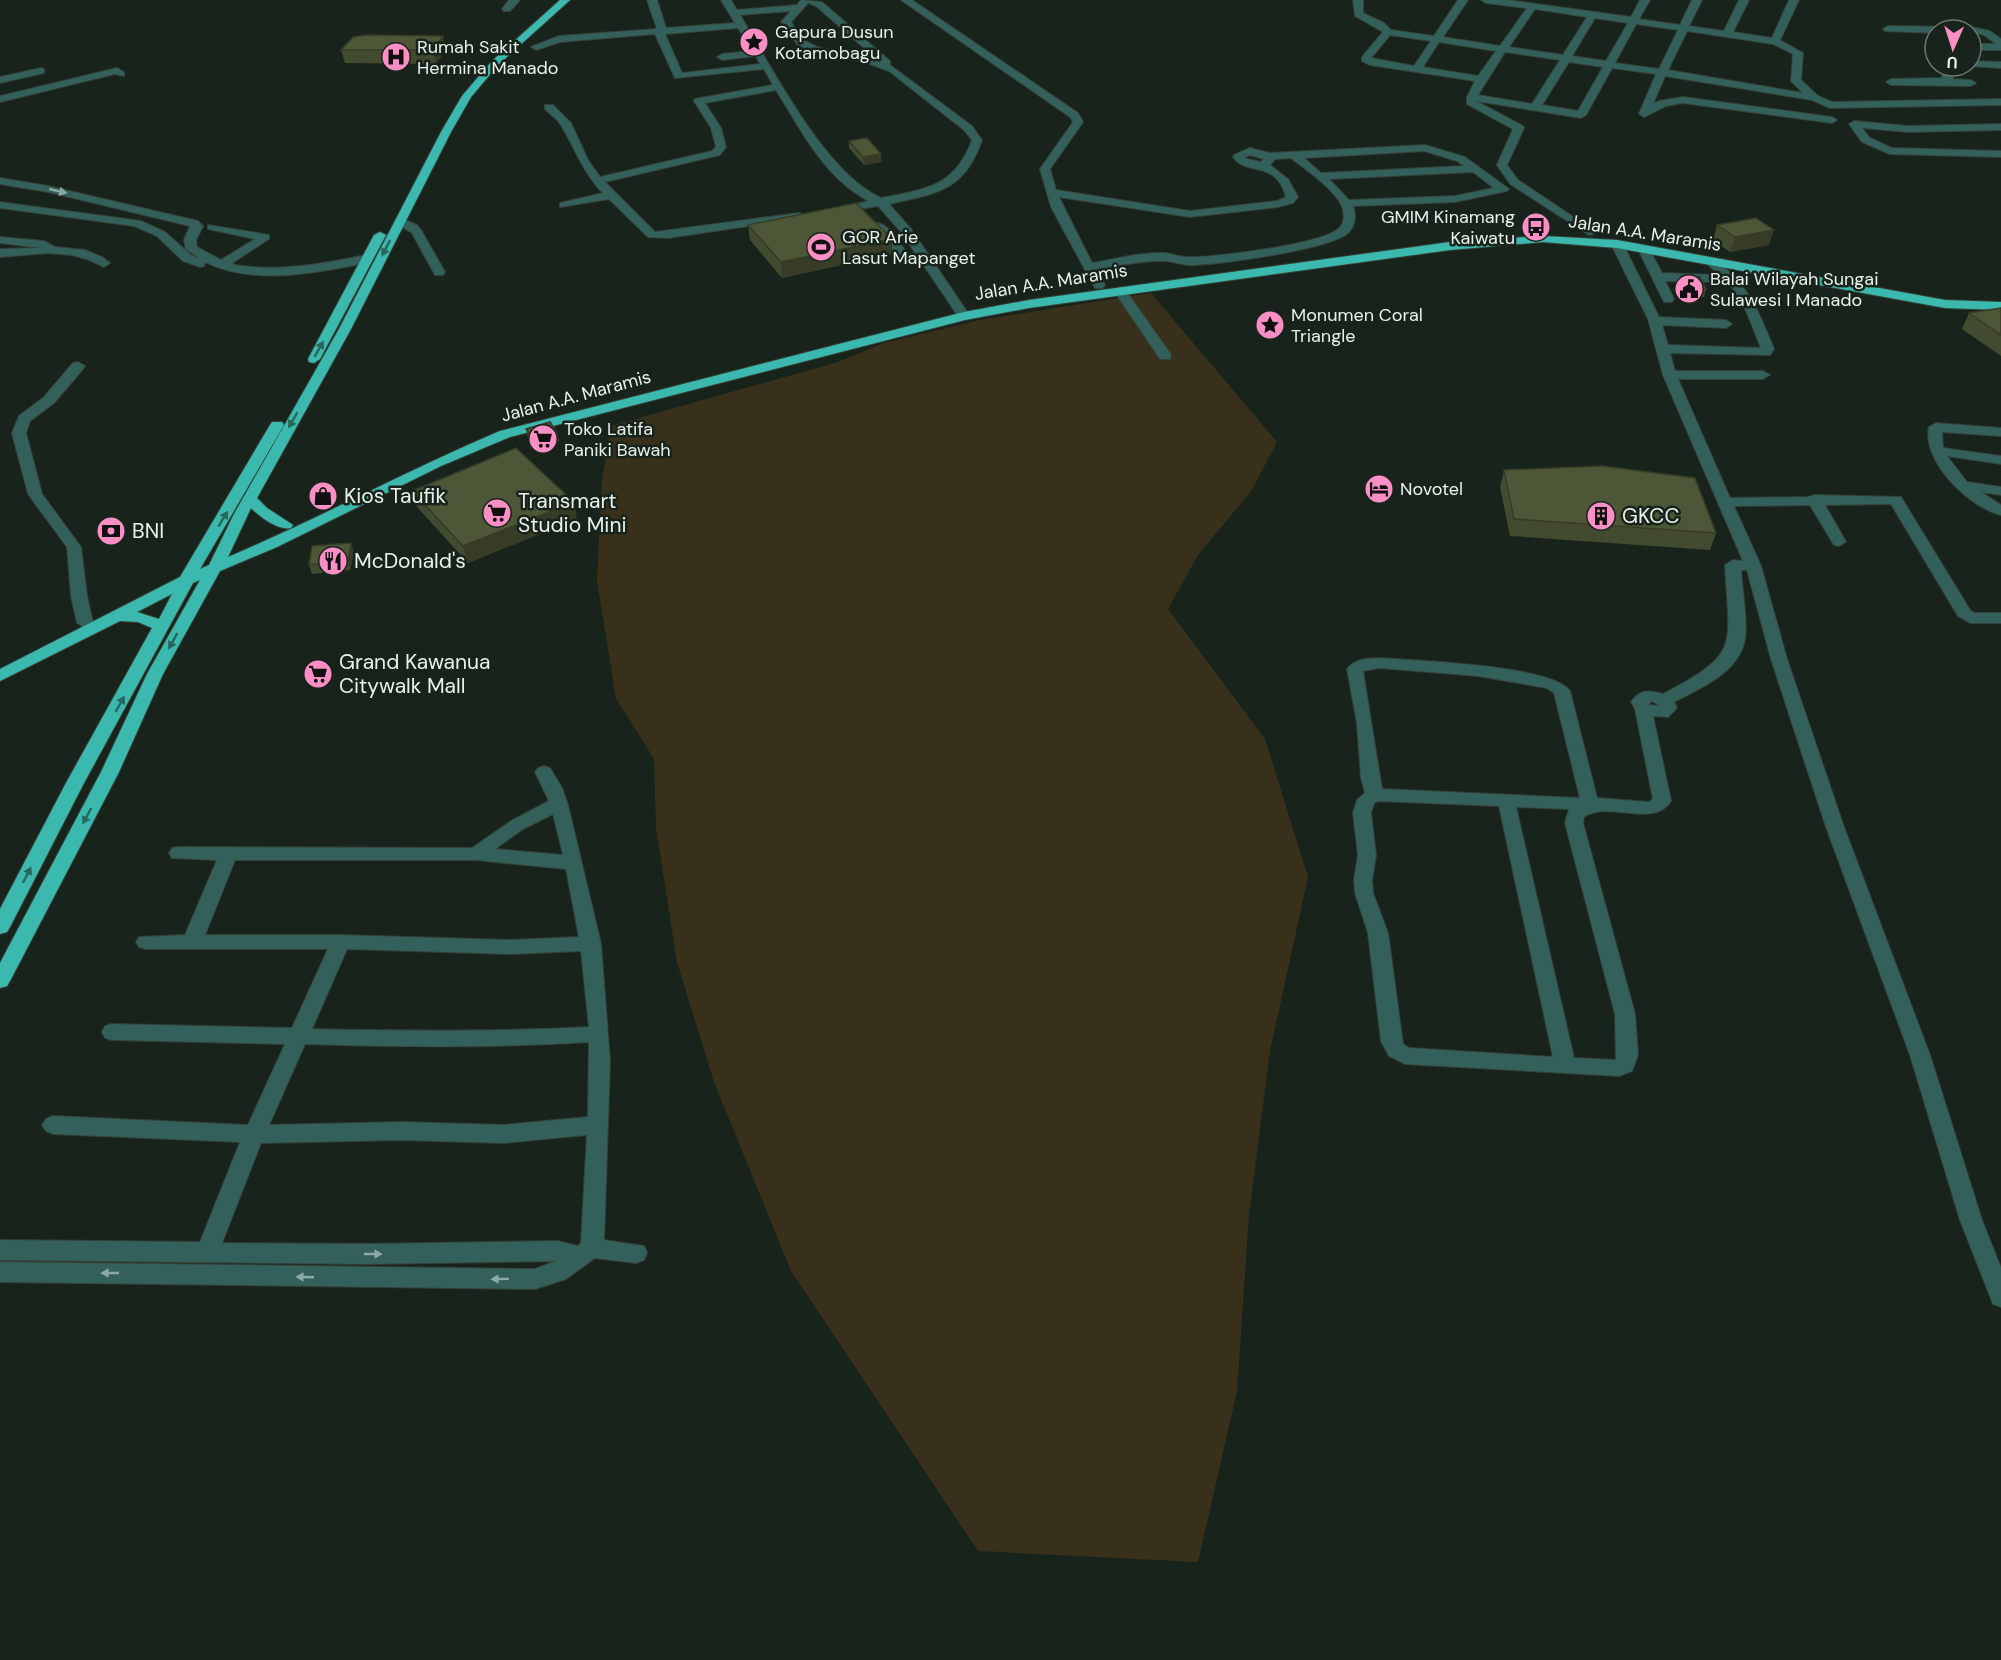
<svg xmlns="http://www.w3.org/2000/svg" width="2001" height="1660" font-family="'DM Sans',sans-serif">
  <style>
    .green { fill: #39301b }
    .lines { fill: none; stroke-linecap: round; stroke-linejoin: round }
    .minor-casing { stroke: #354138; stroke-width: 2 }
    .highway-casing { stroke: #354138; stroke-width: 2 }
    .minor { fill: #34605b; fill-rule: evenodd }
    .highway { fill: #3bb9ae; fill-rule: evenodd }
    .wall { fill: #424a2f }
    .shaded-wall { fill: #363c26 }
    .building { fill: #4d5637; stroke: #363c26; stroke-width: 1.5 }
    .oneway { fill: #8ea8a3 }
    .oneway2 { fill: #28675d }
    .labels { text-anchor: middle; stroke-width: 5; stroke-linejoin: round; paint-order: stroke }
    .far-poi-label { font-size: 18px; fill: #e9f1eb; stroke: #18241b; text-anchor: start }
    .far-street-label { font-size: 18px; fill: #e9f1eb; stroke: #18241b }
    .poi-label { font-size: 21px; fill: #e9f1eb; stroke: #18241b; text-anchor: start }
  </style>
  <rect width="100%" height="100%" fill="#18241b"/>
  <polygon class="green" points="1151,293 1277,442 1252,490 1198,555 1168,609 1265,739 1308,877 1270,1051 1249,1215 1237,1391 1198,1562 978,1551 791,1271 714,1082 677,962 656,828 654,759 616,698 597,581 602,481 611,426 838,362 884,343 980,320"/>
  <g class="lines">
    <g class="minor-casing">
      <g id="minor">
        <polygon points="509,0 520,0 510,11 504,11 502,9"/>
        <path d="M647,0H657L666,28L735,23L721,0H731L737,10L797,5L801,0L822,2L890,61V65L972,126L982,140C964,192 937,193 889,204L911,229L970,316L968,319H960L920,260L915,263L900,261L884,237L872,227V223C888,220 900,243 908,255L917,256L902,233L878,206L834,213V209L869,201C825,179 801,130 776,90L705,103L721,128L726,147L720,155L605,182L655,232L799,213L805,216L803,218L668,238L648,237L609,199L560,207V203L603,193C583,173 576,150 562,127C559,120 551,115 545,109V105H553L571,123L588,160L600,177L712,151L716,147L711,128L694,101L695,99L773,85L764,69L675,78L655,34L560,42L536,50L531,47L559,36L657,29ZM808,3L816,6L879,61L817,47L803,40L791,22ZM791,11L781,22L797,44L811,51L864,62L889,71L964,130L972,140C954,188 925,189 881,198C824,172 773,69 740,15ZM738,28L752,51L722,54L717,57L722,60L756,56L760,64L682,73L665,34Z"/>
        <path d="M901,0H912L1078,113L1083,122L1050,169L1056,190L1190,211L1277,201L1286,197C1276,159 1247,177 1233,157L1234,155L1250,148L1270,153L1425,145L1465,157L1509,189L1507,191L1455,202L1353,206C1356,214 1356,225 1349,232C1334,249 1213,266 1187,265C1180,264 1172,261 1164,261C1142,260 1118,266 1096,269L1105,285L1103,288H1095L1051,207L1040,169L1073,122L1070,117ZM1424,151L1457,161L1464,166L1321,173L1304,158ZM1249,155L1264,159L1261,162L1244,158ZM1291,158C1305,169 1340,193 1343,210C1344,215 1344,223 1340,227C1327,244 1212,258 1188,257C1180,257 1173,254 1165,253C1141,252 1116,259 1092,263L1059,197L1190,217L1278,207L1293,203L1298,197L1288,179L1270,165L1275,159ZM1473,172L1494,188L1455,196L1349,200L1329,179Z"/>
        <path d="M1353,0H1363V13L1384,23L1391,30L1434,36L1458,0H1468L1443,37L1500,46L1527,8L1486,3L1481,0H1507L1631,17L1640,0H1650L1639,19L1680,25L1692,0H1702L1689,26L1724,31L1739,0H1749L1733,32L1772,38L1789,0H1799L1780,40L1803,53L1801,80L1818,96L1832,102L2001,99V105L1830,108L1812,100L1665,76L1653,104L1659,101L1683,97L1832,117L1837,120L1832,123L1683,103L1666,106L1644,117L1639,114L1656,74L1612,68L1586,115L1581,118L1476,101L1523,126L1524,128L1507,165L1518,180L1593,230V234L1589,235L1510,184L1497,165L1513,129L1467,104V97L1475,81L1370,65L1362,61V57L1383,32L1355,16ZM1535,9L1587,17L1563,55L1509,47ZM1595,18L1628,23L1606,61L1572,56ZM1636,24L1678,30L1659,69L1615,63ZM1687,31L1773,44L1793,54L1791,81L1803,93L1668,70ZM1390,35L1431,41L1414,66L1371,58ZM1439,42L1496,51L1478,76L1423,67ZM1505,52L1560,60L1532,104L1478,95ZM1569,62L1603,67L1578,111L1542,105Z"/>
        <polygon points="1888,26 1957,27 1962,30 1935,30 1935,33 1885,31 1883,29"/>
        <polygon points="1971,27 1990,31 2001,39 2001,50 1971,50 1971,44 1996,44 1984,35 1966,30"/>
        <polygon points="1971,61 2001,62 2001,68 1968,66 1971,66"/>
        <polygon points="1947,66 1958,66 1954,70 1953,79 1971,80 1976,83 1971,86 1891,85 1886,82 1891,79 1941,78"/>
        <polygon points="41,68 44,69 44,73 0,83 0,77"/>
        <polygon points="117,68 124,72 124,76 115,74 0,102 0,96"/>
        <polygon points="1854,121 1908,126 2001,124 2001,130 1908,132 1862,128 1870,138 1892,148 2001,151 2001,157 1890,154 1862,142 1849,124"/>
        <path d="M0,178L48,186L198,221L203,226L196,240L197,247L221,260L255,239L208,229V225L269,235V239L232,263L235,265C279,272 322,264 366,255L372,259L366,263C313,273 255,286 205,262L204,266L200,267L183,261L157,236L134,226L0,208V202L141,221L165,232L191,255L201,259L186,249L184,240L190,226L48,192L0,184Z"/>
        <polygon points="400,218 417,225 421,230 445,272 443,275 435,275 412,233 396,223 396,219"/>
        <polygon points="0,237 44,241 55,247 85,250 102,257 110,263 104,267 87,259 71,255 48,253 0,257 0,249 41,248 0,243"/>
        <path d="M1617,240L1623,244L1659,317L1726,320L1732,324L1726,328L1662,325L1668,345L1761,348C1751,324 1743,295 1723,278L1717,282L1665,281L1674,299L1672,302H1664L1638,249L1640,247H1648L1662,273L1719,275L1705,262L1707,259C1714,258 1717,261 1723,266C1750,288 1761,317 1774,349L1770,355L1670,353L1675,371H1763L1770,375L1763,379H1678L1730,498L1808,497L1814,495L1901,497L1970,610L1974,613H2001V623H1970L1958,616L1891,504L1825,505L1846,542L1839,546L1834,545L1810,505L1734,506L1761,566L1787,659L1844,827L1930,1055L1982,1220L2001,1268V1307L1993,1304L1960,1220L1910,1055L1826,827L1771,659L1747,570H1741C1742,590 1748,620 1745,639C1739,673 1700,688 1674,702L1677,708L1668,717L1653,716L1671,801C1654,829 1608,800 1584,817L1583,823L1635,1014L1638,1055L1632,1071L1619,1076L1405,1064L1389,1056L1381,1041L1368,933L1355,893L1354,880L1358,855L1353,813L1357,800L1365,793L1361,778L1357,723L1347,669C1355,658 1367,659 1380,658C1415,661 1553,665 1570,691L1597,798L1649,802L1653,799L1635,709L1631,702C1640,689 1649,690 1663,694C1742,653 1729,647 1725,565L1733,560L1743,561L1663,375L1648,319L1611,244ZM1380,668L1478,676L1547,688L1554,693L1580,798L1382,789L1363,671ZM1651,701L1658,704L1660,706L1649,705ZM1378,801L1499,806L1553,1057L1409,1048L1403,1044L1388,933L1373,893L1372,880L1376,855L1371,813L1374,803ZM1516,807L1569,809L1565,823L1615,1014L1616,1060L1574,1058Z"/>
        <polygon points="1120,287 1124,288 1170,353 1171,356 1170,359 1160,359 1114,291"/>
        <polygon points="78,362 85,366 83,369 54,403 30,421 26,433 42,494 81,547 87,596 93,623 85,628 77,623 71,596 67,547 28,494 12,433 19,416 44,397 73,363"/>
        <path d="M1936,423L2001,428V436L1942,432L1943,448L2001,456V464L1947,456L1967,482L2001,487V495L1981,492L2001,505V515C1970,508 1921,461 1929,427Z"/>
        <path d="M544,766L550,768L562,788L568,805L601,944L610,1061L604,1240L644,1246L647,1253L644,1260L636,1263L595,1258L566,1279L535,1289L0,1282V1262L535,1269L556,1261L367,1264L0,1260V1240L200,1242L240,1142L53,1134L46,1131L42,1125L46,1119L53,1116L248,1125L285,1044L112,1040L105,1038L102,1032L105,1026L112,1024L292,1028L328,949H146L139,947L136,942L139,937L185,935L217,860L172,858L169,853L172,848L178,847L472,848L511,821L549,801L535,772L538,768ZM553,814L563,855L495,849L523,829ZM235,860H476L566,869L579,937L512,940L341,935H205ZM347,949L512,954L581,951L589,1027C496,1032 404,1031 312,1029ZM589,1042L588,1117L504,1125L401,1122L269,1125L305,1044C400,1047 494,1048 589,1042ZM587,1135L581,1243L578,1246L558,1241L367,1244L222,1243L261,1143L401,1140L504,1143Z"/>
      </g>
    </g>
    <g class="highway-casing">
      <g id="highway">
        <path d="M560,0H570L498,65L471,97L451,132L351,329L257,498L267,508L293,525L291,528C278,531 260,517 251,508L228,557C320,518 408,470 500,431L964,312L1029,300L1450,242L1543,236L1617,240L1945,300L2001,302V310L1945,308L1617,248L1543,242L1450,250L1029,308L965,320L510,437L441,466L277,547L220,571L163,674L119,772L10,981L7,986L0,988V963L101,772L147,674L200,580L193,583L84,783L10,927L7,932L0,934V909L66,783L152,628L138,622L120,621L0,681V669L180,577L270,425L272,422H282L284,425L200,569L209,565L234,514L339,329L441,132L462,96L492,61ZM172,594L159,619L137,612Z"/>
        <polygon points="380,232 386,235 320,359 314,363 309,362 308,359 374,235"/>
      </g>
    </g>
    <use href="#minor" class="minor"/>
    <use href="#highway" class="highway"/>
  </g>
  <g class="wall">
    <polygon points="446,49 436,64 345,63 341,50"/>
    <polygon points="849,141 882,162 864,165 849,148"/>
    <polygon points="748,225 892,254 782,278 750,240"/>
    <polygon points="1717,225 1769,245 1730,252 1713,240"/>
    <polygon points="1682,276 1706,289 1704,297 1687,297 1680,284"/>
    <polygon points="2001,308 2001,356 1962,329 1969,313"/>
    <polygon points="526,429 557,433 559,441 535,447 528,437"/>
    <polygon points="1504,470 1716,533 1710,550 1510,536 1500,487"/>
    <polygon points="412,491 577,519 468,563 417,507"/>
    <polygon points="354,551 350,570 312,574 309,565"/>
  </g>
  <g class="shaded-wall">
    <polygon points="443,36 446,49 436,64 433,50"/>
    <polygon points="881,154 882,162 864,165 863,157"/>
    <polygon points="1774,230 1769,245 1730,252 1735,237"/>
    <polygon points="892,239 892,254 782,278 781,262"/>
    <polygon points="557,433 559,441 535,447 533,439"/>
    <polygon points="574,502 577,519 468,563 463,546"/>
    <polygon points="351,543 354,551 350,570 348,561"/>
  </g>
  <g class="building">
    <polygon points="366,35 443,36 433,50 341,50 353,37"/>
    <polygon points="867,138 881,154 863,157 849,141"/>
    <polygon points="856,203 892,239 781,262 748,225"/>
    <polygon points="1756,218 1774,230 1735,237 1717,225"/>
    <polygon points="1682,276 1700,277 1706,289 1689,289"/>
    <polygon points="2001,308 2001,335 1969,313"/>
    <polygon points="550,422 557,433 533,439 526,429"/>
    <polygon points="516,448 574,502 463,546 412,491"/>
    <polygon points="1602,466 1695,478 1716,533 1514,519 1504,470"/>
    <polygon points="351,543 348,561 309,565 312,546"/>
  </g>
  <defs><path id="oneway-solid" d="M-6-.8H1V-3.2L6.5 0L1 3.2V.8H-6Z" transform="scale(1.5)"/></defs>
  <g class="oneway">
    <use href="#oneway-solid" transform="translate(58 191) rotate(13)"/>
    <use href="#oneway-solid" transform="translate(373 1254)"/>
    <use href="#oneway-solid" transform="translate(110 1273) rotate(-180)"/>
    <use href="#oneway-solid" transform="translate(305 1277) rotate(-178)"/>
    <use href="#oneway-solid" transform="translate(500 1279) rotate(179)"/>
  </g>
  <g class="oneway2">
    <use href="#oneway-solid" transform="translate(386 248) rotate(117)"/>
    <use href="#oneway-solid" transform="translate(319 349) rotate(-61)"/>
    <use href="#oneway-solid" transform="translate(293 420) rotate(120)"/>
    <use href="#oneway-solid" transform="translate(223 519) rotate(-59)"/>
    <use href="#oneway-solid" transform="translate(173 641) rotate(119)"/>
    <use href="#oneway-solid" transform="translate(120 704) rotate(-60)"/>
    <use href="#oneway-solid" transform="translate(87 816) rotate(118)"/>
    <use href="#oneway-solid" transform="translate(27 875) rotate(-63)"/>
  </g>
  <defs>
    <g id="sight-disc" transform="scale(1.5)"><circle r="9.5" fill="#fb8fc5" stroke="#18241b"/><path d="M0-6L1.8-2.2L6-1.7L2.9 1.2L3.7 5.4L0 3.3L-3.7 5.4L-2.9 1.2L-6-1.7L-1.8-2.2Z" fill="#111"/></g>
    <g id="hospital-disc" transform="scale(1.5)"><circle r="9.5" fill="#fb8fc5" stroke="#18241b"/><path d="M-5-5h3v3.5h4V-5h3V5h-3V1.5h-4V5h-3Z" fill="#111"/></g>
    <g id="bus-disc" transform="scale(1.5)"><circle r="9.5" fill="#fb8fc5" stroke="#18241b"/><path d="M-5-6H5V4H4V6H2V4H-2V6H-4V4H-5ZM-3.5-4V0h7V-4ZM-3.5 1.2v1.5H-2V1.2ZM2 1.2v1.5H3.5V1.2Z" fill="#111"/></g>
    <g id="stadium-disc" transform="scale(1.5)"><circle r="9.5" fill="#fb8fc5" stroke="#18241b"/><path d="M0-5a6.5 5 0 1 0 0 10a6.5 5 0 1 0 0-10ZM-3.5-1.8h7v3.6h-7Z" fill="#111"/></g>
    <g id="civic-disc" transform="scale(1.5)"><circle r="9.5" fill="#fb8fc5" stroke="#18241b"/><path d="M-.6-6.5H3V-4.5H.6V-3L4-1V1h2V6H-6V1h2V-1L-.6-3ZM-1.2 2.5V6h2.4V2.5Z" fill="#111"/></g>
    <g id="supermarket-disc" transform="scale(1.5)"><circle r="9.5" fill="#fb8fc5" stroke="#18241b"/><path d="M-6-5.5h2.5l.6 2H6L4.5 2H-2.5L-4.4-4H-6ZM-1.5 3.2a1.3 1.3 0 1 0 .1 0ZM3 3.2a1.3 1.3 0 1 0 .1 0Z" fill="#111"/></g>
    <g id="hotel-disc" transform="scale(1.5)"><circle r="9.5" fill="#fb8fc5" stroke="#18241b"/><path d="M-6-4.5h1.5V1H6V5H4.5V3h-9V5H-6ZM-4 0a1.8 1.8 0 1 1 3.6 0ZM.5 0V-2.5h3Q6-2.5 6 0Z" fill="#111"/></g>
    <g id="shop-disc" transform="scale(1.5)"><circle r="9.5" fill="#fb8fc5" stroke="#18241b"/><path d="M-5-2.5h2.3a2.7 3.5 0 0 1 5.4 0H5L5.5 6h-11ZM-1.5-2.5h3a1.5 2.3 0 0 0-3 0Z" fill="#111"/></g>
    <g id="building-disc" transform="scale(1.5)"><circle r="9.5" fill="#fb8fc5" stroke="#18241b"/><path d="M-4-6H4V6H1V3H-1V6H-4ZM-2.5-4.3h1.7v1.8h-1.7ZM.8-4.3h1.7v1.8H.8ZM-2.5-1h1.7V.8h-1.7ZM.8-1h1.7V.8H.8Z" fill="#111"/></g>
    <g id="bank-disc" transform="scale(1.5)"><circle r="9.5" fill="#fb8fc5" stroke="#18241b"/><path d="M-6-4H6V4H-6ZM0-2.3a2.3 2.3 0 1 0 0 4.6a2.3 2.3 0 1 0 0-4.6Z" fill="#111"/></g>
    <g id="restaurant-disc" transform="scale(1.5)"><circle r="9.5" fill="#fb8fc5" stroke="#18241b"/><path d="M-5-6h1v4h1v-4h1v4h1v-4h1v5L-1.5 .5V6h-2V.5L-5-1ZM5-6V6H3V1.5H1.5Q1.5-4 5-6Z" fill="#111"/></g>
  </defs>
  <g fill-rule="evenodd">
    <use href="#sight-disc" x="754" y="42"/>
    <use href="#hospital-disc" x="396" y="57"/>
    <use href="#bus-disc" x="1536" y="227"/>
    <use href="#stadium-disc" x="821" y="247"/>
    <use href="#civic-disc" x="1689" y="289"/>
    <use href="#sight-disc" x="1270" y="325"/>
    <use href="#supermarket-disc" x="543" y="439"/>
    <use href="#hotel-disc" x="1379" y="489"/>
    <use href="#shop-disc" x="323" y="496"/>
    <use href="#supermarket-disc" x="497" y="513"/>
    <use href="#building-disc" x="1601" y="516"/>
    <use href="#bank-disc" x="111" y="531"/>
    <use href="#restaurant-disc" x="333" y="561"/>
    <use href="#supermarket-disc" x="318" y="674"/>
  </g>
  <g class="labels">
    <g class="far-poi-label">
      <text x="775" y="38">Gapura Dusun<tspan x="775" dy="21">Kotamobagu</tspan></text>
      <text x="417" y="53">Rumah Sakit<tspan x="417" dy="21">Hermina Manado</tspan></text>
      <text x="1515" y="223" text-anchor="end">GMIM Kinamang<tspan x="1515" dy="21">Kaiwatu</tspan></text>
      <text x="842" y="243">GOR Arie<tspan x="842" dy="21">Lasut Mapanget</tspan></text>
      <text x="1710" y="285">Balai Wilayah Sungai<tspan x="1710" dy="21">Sulawesi I Manado</tspan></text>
      <text x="1291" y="321">Monumen Coral<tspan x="1291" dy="21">Triangle</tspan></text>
      <text x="564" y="435">Toko Latifa<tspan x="564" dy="21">Paniki Bawah</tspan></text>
      <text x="1400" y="495">Novotel</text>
    </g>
    <g class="far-street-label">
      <text transform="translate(1645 233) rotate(9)" y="6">Jalan A.A. Maramis</text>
      <text transform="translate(1051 282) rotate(-9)" y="6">Jalan A.A. Maramis</text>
      <text transform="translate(576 396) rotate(-15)" y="6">Jalan A.A. Maramis</text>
    </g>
    <g class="poi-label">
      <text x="344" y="503">Kios Taufik</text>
      <text x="518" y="508">Transmart<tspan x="518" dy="24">Studio Mini</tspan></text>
      <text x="1622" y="523">GKCC</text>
      <text x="132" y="538">BNI</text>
      <text x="354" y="568">McDonald's</text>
      <text x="339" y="669">Grand Kawanua<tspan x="339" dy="24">Citywalk Mall</tspan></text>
    </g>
  </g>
  <g transform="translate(1953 48) rotate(183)"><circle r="28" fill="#18241b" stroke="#6c766e" stroke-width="1.5"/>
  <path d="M0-4.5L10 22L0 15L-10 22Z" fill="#fb8fc5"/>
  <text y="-9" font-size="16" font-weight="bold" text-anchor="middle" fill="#e9f1eb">U</text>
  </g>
</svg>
